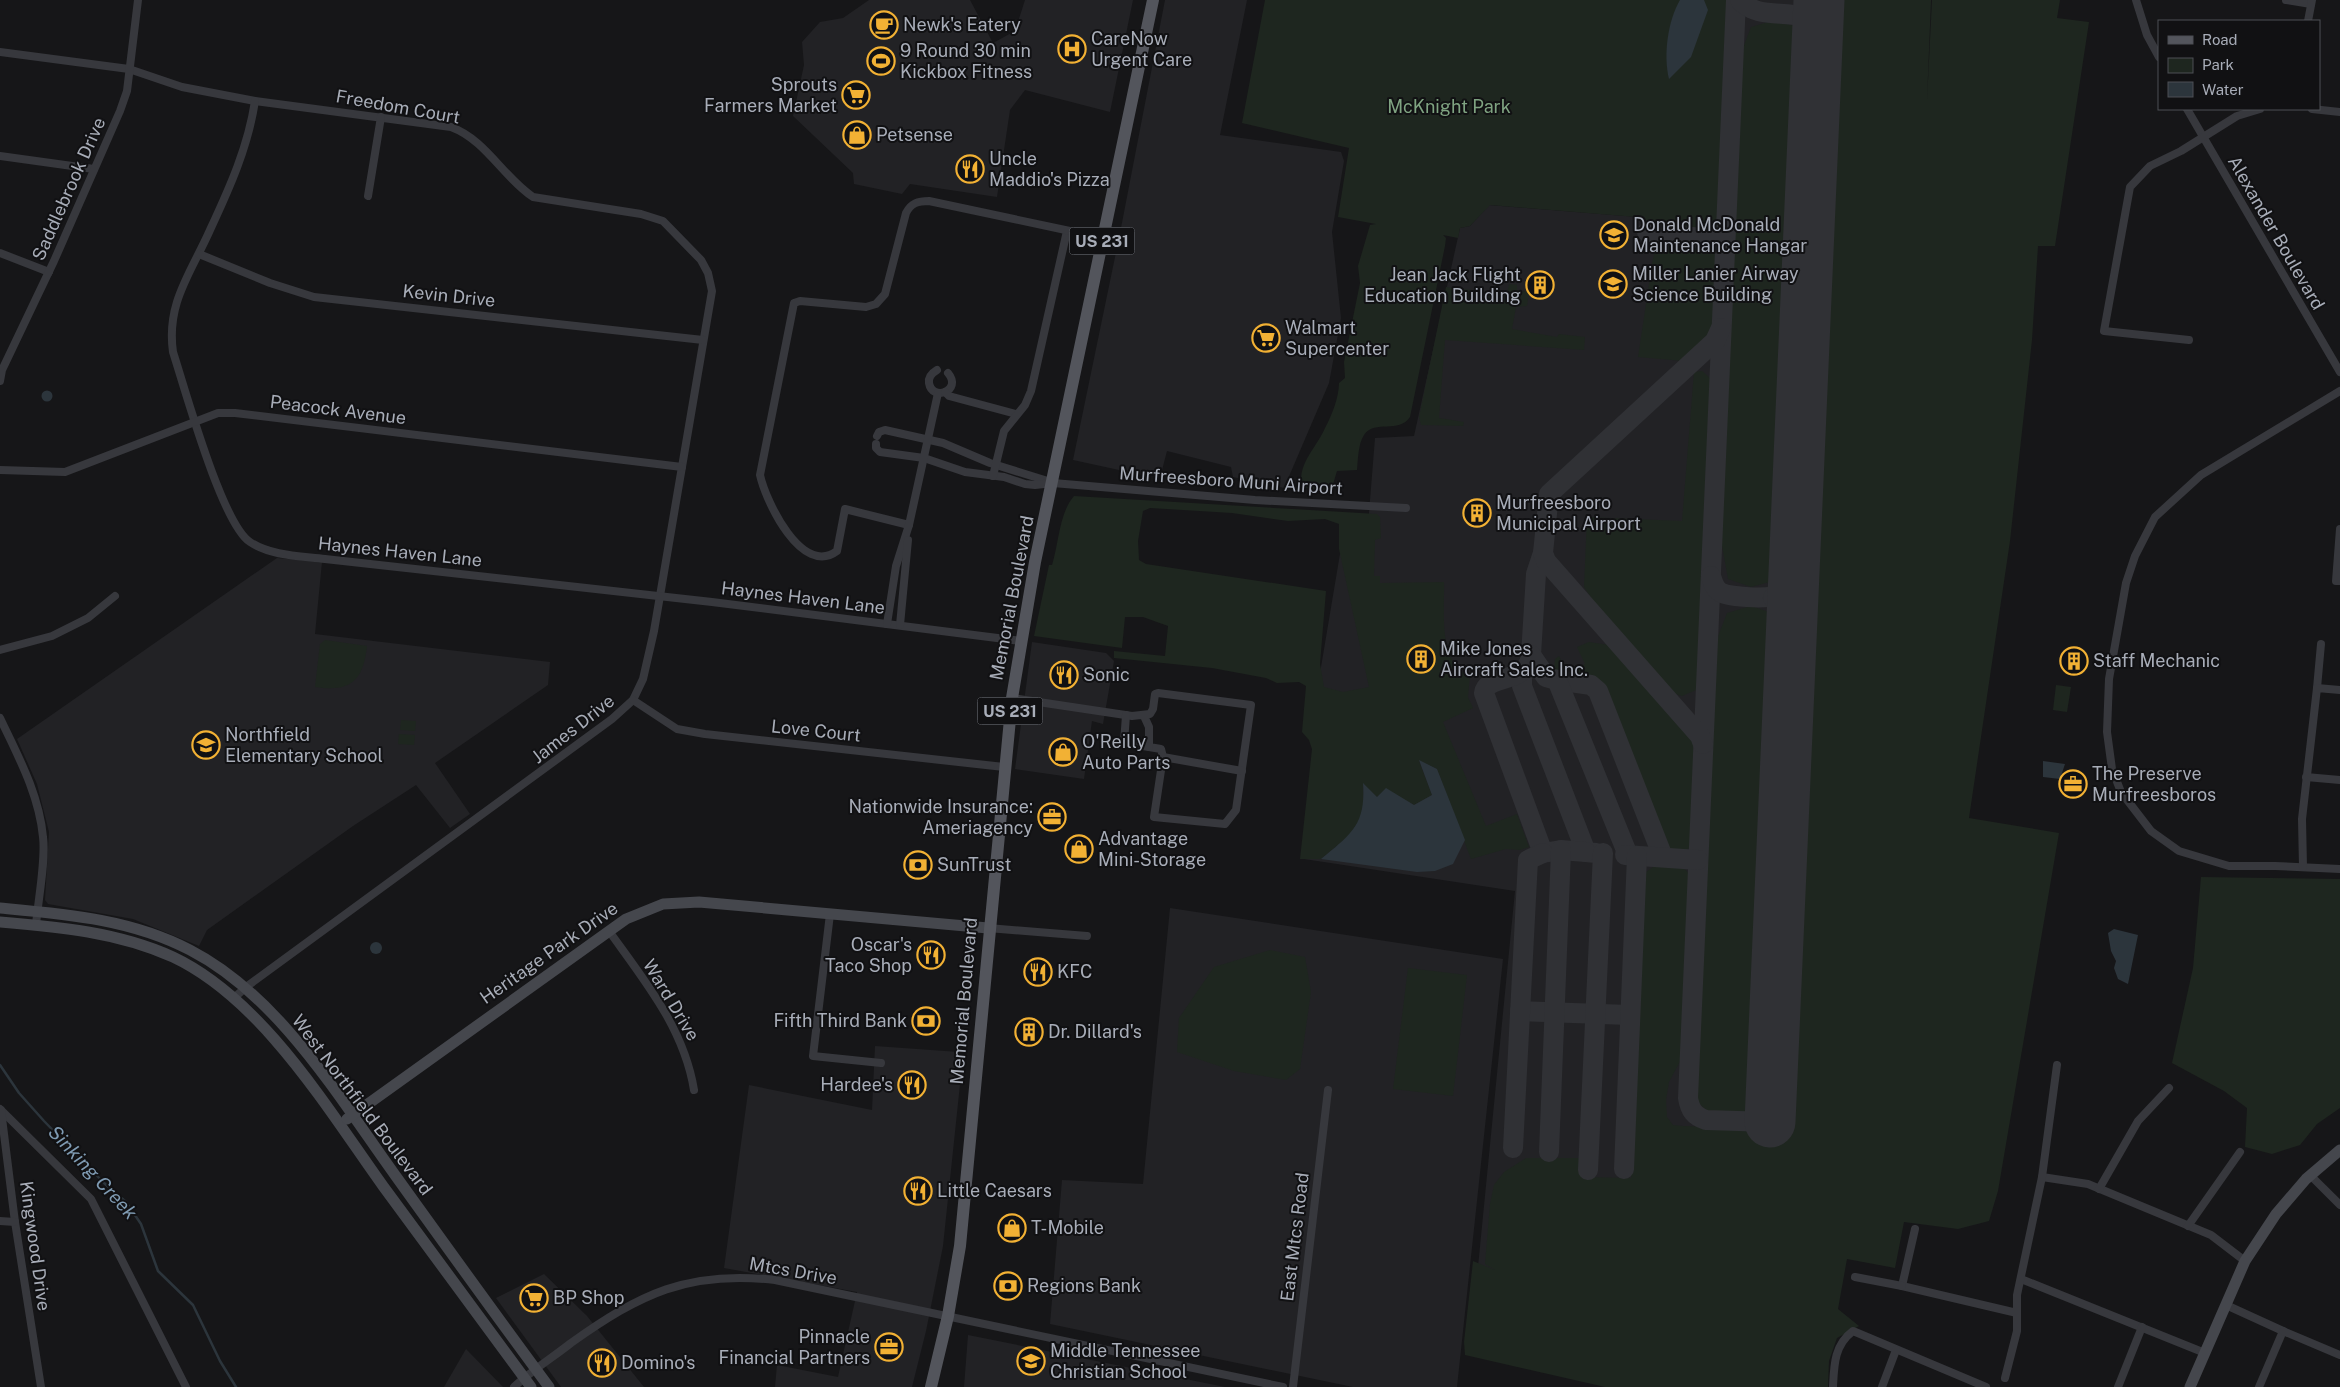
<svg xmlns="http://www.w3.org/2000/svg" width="2340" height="1387" font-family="'Public Sans',sans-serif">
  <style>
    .built { fill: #222225 }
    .green { fill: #1e261f; fill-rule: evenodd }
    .water { fill: #2c353c }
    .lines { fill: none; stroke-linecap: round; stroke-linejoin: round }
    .stream { stroke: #2c353c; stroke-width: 2.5 }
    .taxiway { stroke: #303135; stroke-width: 20 }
    .runway { stroke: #303135; stroke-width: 51 }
    .street { stroke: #37383d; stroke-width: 8 }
    .secondary { stroke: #45474d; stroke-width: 11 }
    .primary { stroke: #53555c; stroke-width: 12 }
    .labels { text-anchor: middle; stroke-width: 4; stroke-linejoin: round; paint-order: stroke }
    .shield { fill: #111113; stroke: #7b7e86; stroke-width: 1 }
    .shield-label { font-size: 16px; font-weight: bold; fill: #a8adb8 }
    .poi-label { font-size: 18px; fill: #a8adb8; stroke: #111113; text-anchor: start }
    .street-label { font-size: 18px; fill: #a8adb8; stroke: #111113 }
    .park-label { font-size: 18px; fill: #7fa381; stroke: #111113 }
    .water-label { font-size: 19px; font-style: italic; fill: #7f9bb3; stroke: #111113 }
  </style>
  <rect width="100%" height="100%" fill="#161618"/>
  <g class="built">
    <polygon points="869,0 970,0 993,43 1015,31 1025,0 1133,0 1110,112 1025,90 1010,110 997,197 910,184 902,194 854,184 853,173 793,116 804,65 802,42 820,22 843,18"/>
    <polygon points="1165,0 1247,0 1220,135 1341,152 1344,161 1332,232 1341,318 1329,383 1284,488 1233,477 1231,467 1167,451 1161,474 1142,475 1073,460 1120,233"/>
    <polygon points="1672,0 1930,0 1854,1207 1820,1387 1470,1348 1515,891 1304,859 1319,679 1345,524 1368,525 1375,438 1414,436 1460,228 1470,226 1489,205 1638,217"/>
    <polygon points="277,558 322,562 315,634 550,662 548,685 435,763 470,814 450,828 416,785 353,826 207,930 199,946 133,919 48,904 45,900 49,832 37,784 17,739"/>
    <polygon points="1032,642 1106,653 1114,661 1103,724 1092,721 1084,779 1015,769"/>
    <polygon points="1170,908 1503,959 1457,1387 1353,1387 1050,1324 1062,1180 1143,1184"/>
    <polygon points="875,1046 959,1052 963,1056 943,1246 926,1331 912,1387 775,1387 777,1365 838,1377 857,1292 724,1268 749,1085 872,1110"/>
    <polygon points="544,1274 587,1316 644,1387 561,1387 496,1298"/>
    <polygon points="968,1335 1225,1387 964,1387"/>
    <polygon points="466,1349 503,1387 444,1387"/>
  </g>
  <g class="green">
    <path d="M1265,0H1729L1720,222L1712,233L1645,223L1636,217L1490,205L1470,226L1460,228L1458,238L1443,235L1446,238L1445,246L1410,417C1399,434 1375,419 1364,435C1358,444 1358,460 1357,470L1337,471L1331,491L1310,489L1302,486C1297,464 1317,447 1325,428C1332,415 1339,397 1339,383L1345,378L1344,362L1360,283L1358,266L1370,225L1376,224L1338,217L1349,148L1242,123Z"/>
    <path d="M1836,0H1931L1927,101L1932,0H2060L2057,18L2089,22L2055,246H2038L2032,340L2010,541L1969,818L2059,833L1998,1191L1989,1221L1958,1229L1904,1222L1895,1268L1847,1259L1838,1309L1859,1326L1837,1338L1829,1361L1828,1387H1605L1465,1355L1464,1342L1473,1261L1495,1270L1485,1264L1490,1204L1494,1185L1504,1172L1526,1158H1579L1582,1162L1581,1177L1631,1178L1643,874L1659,863C1675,865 1690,865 1692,884L1684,1054L1669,1082L1666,1100L1667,1117L1673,1125L1683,1126L1789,1129Z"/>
    <polygon points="1775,20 1801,28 1777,580 1751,587 1728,579 1719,529 1740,121 1736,144 1738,61 1751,27"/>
    <path d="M1661,239C1675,241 1708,241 1716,251L1713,330L1683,361L1638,357L1652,264L1656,244Z"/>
    <polygon points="1509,284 1517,285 1517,290 1529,292 1527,306 1516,307 1512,329 1557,337 1559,334 1585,337 1584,350 1445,340 1439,418 1464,422 1463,426 1421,425 1419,417 1446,287 1507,294"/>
    <polygon points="1702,371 1711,379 1712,391 1700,681 1696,690 1682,696 1672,693 1613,630 1584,587 1587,517 1682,521 1694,372"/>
    <path d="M1074,496L1377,514L1380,517L1381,538L1375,540L1374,576H1380V583L1444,582C1445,609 1437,665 1470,675L1468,697L1473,708L1443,722L1486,826L1517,814L1529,847L1520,850L1506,849L1471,859L1437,769L1419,761L1432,795L1414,805L1386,789L1377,797L1363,784L1364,804L1360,819L1349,836L1321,859H1300L1312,749L1309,740L1302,732L1306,686L1299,682L1277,683L1266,678L1212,668L1114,658V651L1165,656L1168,626L1143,617H1125L1122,648L1034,636L1049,565H1052C1059,543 1059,513 1074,496ZM1150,508L1232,513L1288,521L1325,519L1339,524V549L1369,687L1343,692L1324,687L1320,664L1326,591L1146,564L1139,560L1138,541L1143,511Z"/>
    <polygon points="1751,606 1775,614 1754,1104 1743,1114 1712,1115 1695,1100 1714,647 1727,613"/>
    <path d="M325,640L367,646C363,682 350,692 315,687L320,644Z"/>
    <polygon points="1589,642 1609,645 1692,736 1696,744 1694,840 1688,849 1680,853 1671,850 1665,843 1603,684 1578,678 1574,669 1585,664 1577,647"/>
    <polygon points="1559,656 1568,676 1560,675 1554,670 1555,659"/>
    <polygon points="2056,685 2071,687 2067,712 2053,710"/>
    <polygon points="401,720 416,721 415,731 400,730"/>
    <polygon points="399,734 415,735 414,745 398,744"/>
    <polygon points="2201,877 2340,879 2340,1108 2317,1124 2300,1145 2272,1154 2245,1147 2247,1108 2224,1091 2172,1063 2193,968"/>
    <polygon points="1270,950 1305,957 1311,992 1300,1069 1286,1080 1234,1071 1177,1052 1179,1018 1214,967"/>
    <polygon points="1408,968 1467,975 1453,1096 1393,1089"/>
  </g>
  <g class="water">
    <path d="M1680,0H1704L1708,10L1691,57L1669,79C1663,55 1668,20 1680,0Z"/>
    <circle cx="47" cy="396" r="5.5"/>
    <path d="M1419,760L1437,769L1465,840L1453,864L1435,871L1417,872L1321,859C1351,834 1366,825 1363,783L1377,797L1386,788L1414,805L1432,795Z"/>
    <polygon points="2043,761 2065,764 2060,779 2043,777"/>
    <polygon points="2114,929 2138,935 2128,984 2118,979 2114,968 2116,961 2111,951 2108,933"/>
    <circle cx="376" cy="948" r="6"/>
  </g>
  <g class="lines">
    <polyline class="stream" points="0,1065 19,1093 44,1121 104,1183 126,1202 141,1224 158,1271 193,1305 220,1361 236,1387"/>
    <g class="taxiway">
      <path d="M1736,0L1688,1098C1690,1110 1694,1116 1706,1120L1770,1122"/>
      <path d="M1740,0C1762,26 1807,0 1817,33"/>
      <polyline points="1647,232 1719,240 1725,245"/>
      <path d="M1711,576C1713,582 1714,588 1720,592C1730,598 1776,600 1785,593C1792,588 1792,580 1793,572"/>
      <polyline points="1773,598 1786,604 1792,616"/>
      <polyline points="1531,655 1536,574 1543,553"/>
      <polyline points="1525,670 1522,677 1522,686 1586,852 1596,853"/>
      <polyline points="1557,680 1591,685 1598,691 1663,857"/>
      <polyline points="1703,744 1700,736 1546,561 1543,553 1549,494 1715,341 1721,328"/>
      <path d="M1586,852L1561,850L1543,853L1484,693C1486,674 1529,684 1531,655L1546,677L1557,680L1628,855"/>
      <polyline points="1625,855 1698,860"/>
      <polyline points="1520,1011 1629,1015"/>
      <polyline points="1513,1148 1528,860 1543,853"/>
      <polyline points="1549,1152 1561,850"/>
      <polyline points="1624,1169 1637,856"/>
      <polyline points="1588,1170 1603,853"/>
    </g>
    <polyline class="runway" points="1770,1122 1819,0"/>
    <g class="street">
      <polyline points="2136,0 2147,35 2159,57"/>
      <polyline points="2286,0 2311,4"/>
      <polyline points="2308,21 2312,0"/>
      <path d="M0,52L129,69L182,87L255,101L451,127C486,140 503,177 533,197L641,214L663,221L701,260L708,273L712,291L654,631L643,679L633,700L612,719L246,987L234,998"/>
      <path d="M255,101C248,147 230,187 210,230C191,273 166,303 173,352C185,389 222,524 250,542C271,556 301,556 325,559L712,602L1021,641"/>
      <polyline points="2187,109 2340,372"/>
      <polyline points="2312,109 2340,112"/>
      <polyline points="0,156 94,169"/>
      <polyline points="368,196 381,117"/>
      <polyline points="0,253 49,272"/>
      <polyline points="199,254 270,283 314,297 703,340"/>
      <polyline points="2189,340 2104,331 2130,187 2150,166 2181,151 2237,116 2260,109"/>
      <path d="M937,370C932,373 928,377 929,383C932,402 963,391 948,373"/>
      <polyline points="0,381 2,370 54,261 120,111 127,91 138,0"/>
      <polyline points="2340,391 2201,475 2155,517 2135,556 2126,583 2109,679 2107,732 2112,769 2121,792 2151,831 2179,851 2229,866 2275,866 2340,869"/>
      <polyline points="945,392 949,396 1016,414"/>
      <polyline points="877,436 879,432 885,430 943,443 990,463 1051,482"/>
      <polyline points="876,444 876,448 880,452 924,458 965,472 1004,477 1025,484 1035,485 1053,483 1255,500 1406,508"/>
      <polyline points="0,470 65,472 218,413 235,413 682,467"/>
      <polyline points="993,476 1004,431 1025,405 1031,391 1067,231"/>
      <path d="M909,525L845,509L837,551C802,577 766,502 760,475L794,303L800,301L866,307L876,304L885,294L906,213C911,203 918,201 929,201L1103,238"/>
      <polyline points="2340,529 2336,581 2340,581"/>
      <polyline points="887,624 896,566 909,525 938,393"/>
      <polyline points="900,625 908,540"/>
      <polyline points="0,650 52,636 88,618 115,596"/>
      <polyline points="2317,688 2321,644"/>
      <polyline points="1012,698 1132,716 1150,714 1153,709 1155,694 1158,693 1251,705 1236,810 1225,824 1154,817 1163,757 1161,749 1149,747 1149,727 1144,716"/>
      <polyline points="633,700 677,729 705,734 1004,767"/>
      <polyline points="1126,715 1124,743 1149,747"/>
      <path d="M0,718C18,756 39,794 43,837C46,860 38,900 36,925"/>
      <polyline points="1163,757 1242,771"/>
      <polyline points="2306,777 2340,780"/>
      <polyline points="2303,867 2302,819 2317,688 2340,690"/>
      <polyline points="830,914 813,1056 881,1063"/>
      <polyline points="988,928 1087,936"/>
      <path d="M609,931C644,980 684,1028 694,1090"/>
      <polyline points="0,1109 91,1199 186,1387"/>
      <polyline points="1,1110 15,1222 41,1387"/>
      <polyline points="2311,1176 2340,1205"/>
      <polyline points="2042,1177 2088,1184 2211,1235 2245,1261"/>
      <polyline points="2099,1189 2138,1121 2169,1088"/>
      <polyline points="0,1221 15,1222"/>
      <polyline points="2188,1226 2240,1152"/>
      <polyline points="1915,1229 1902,1286 2017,1313"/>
      <polyline points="1855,1277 1902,1286"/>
      <polyline points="2021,1279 2205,1353"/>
      <polyline points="2226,1305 2283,1331 2259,1387"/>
      <polyline points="2283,1331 2340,1355"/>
      <polyline points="2005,1378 2017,1331 2017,1295 2042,1177 2057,1065"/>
      <path d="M514,1387C531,1371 552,1358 571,1343C640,1294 688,1270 775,1280L1283,1387"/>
      <polyline points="1293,1387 1328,1090"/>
      <path d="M1833,1387C1834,1366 1834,1345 1853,1331L1986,1387"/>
      <polyline points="1882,1387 1896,1350"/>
      <polyline points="2118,1387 2142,1327"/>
    </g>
    <g class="secondary">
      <path d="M0,908C65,914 131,919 190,950C279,996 338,1096 395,1175C446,1246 497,1317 549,1387"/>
      <path d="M0,922C59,927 118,932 173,957C262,999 327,1108 383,1186C432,1253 481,1320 531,1387"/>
      <polyline points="347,1119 626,919 663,904 699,902 988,928"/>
      <polyline points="2190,1387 2245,1261 2276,1214 2306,1179 2340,1150"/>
    </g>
    <polyline class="primary" points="931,1387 948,1316 960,1246 1012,698 1035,562 1153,0"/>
  </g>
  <defs>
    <g id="cafe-ring" transform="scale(1.4375)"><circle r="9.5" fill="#111113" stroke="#f2b134" stroke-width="1.5"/><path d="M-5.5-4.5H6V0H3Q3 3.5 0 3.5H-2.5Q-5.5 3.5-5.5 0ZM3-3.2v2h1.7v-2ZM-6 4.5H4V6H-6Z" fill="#f2b134"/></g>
    <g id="hospital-ring" transform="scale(1.4375)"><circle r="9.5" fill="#111113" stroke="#f2b134" stroke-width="1.5"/><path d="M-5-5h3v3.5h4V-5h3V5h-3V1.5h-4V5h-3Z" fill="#f2b134"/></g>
    <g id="stadium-ring" transform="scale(1.4375)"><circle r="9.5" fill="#111113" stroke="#f2b134" stroke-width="1.5"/><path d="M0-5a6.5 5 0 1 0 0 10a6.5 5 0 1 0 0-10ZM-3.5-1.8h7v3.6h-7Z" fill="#f2b134"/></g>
    <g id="supermarket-ring" transform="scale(1.4375)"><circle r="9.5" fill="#111113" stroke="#f2b134" stroke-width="1.5"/><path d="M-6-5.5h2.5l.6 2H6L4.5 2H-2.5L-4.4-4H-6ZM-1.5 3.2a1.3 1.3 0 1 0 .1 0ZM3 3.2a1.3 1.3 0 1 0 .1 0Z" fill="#f2b134"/></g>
    <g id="shop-ring" transform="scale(1.4375)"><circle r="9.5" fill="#111113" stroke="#f2b134" stroke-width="1.5"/><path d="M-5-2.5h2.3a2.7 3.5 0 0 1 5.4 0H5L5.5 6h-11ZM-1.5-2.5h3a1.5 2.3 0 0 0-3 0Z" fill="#f2b134"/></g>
    <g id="restaurant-ring" transform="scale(1.4375)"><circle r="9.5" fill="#111113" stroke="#f2b134" stroke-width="1.5"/><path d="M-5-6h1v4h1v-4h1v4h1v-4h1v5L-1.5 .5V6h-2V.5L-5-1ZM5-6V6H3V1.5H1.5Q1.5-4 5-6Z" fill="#f2b134"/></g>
    <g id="university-ring" transform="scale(1.4375)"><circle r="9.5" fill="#111113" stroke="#f2b134" stroke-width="1.5"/><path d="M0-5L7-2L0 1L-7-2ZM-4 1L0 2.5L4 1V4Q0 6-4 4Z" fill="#f2b134"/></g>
    <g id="building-ring" transform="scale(1.4375)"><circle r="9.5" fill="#111113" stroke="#f2b134" stroke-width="1.5"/><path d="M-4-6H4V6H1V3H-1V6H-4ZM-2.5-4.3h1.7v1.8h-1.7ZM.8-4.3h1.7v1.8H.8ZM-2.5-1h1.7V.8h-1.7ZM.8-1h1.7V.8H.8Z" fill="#f2b134"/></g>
    <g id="school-ring" transform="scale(1.4375)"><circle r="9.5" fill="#111113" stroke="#f2b134" stroke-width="1.5"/><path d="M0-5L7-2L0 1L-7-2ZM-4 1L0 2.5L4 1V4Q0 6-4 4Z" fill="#f2b134"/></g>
    <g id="office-ring" transform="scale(1.4375)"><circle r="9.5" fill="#111113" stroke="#f2b134" stroke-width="1.5"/><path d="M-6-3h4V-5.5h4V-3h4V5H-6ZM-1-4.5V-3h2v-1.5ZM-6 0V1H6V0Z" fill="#f2b134"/></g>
    <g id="bank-ring" transform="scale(1.4375)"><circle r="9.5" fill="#111113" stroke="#f2b134" stroke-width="1.5"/><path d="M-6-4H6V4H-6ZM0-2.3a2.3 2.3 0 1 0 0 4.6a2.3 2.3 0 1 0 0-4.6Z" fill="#f2b134"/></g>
  </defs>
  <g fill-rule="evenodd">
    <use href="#cafe-ring" x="884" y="25"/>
    <use href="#hospital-ring" x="1072" y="49"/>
    <use href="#stadium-ring" x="881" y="61"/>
    <use href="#supermarket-ring" x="856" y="95"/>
    <use href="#shop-ring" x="857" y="135"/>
    <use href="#restaurant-ring" x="970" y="169"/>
    <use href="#university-ring" x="1614" y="235"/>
    <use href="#university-ring" x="1613" y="284"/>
    <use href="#building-ring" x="1540" y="285"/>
    <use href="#supermarket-ring" x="1266" y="338"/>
    <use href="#building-ring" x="1477" y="513"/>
    <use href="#building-ring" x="1421" y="659"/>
    <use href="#building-ring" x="2074" y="661"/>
    <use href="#restaurant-ring" x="1064" y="675"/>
    <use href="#school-ring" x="206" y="745"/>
    <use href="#shop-ring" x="1063" y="752"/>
    <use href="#office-ring" x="2073" y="784"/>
    <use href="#office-ring" x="1052" y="817"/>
    <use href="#shop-ring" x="1079" y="849"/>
    <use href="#bank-ring" x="918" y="865"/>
    <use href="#restaurant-ring" x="931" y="955"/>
    <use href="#restaurant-ring" x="1038" y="972"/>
    <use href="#bank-ring" x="926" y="1021"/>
    <use href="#building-ring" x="1029" y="1032"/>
    <use href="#restaurant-ring" x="912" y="1085"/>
    <use href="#restaurant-ring" x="918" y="1191"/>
    <use href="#shop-ring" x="1012" y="1228"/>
    <use href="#bank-ring" x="1008" y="1286"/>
    <use href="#supermarket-ring" x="534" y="1298"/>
    <use href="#office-ring" x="889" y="1347"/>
    <use href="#school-ring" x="1031" y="1361"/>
    <use href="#restaurant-ring" x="602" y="1363"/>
  </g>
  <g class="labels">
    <g class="shield">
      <rect x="1069.5" y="227.5" width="65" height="27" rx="4"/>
      <rect x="977.5" y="697.5" width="65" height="27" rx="4"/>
    </g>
    <g class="shield-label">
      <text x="1102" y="247">US 231</text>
      <text x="1010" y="717">US 231</text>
    </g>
    <g class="poi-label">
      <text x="903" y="31">Newk's Eatery</text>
      <text x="1091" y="45">CareNow<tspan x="1091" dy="21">Urgent Care</tspan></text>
      <text x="900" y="57">9 Round 30 min<tspan x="900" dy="21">Kickbox Fitness</tspan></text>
      <text x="837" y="91" text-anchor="end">Sprouts<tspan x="837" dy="21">Farmers Market</tspan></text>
      <text x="876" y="141">Petsense</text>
      <text x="989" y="165">Uncle<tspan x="989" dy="21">Maddio's Pizza</tspan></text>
      <text x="1633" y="231">Donald McDonald<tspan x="1633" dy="21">Maintenance Hangar</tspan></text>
      <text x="1632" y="280">Miller Lanier Airway<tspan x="1632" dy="21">Science Building</tspan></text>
      <text x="1521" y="281" text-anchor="end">Jean Jack Flight<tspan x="1521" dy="21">Education Building</tspan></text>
      <text x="1285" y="334">Walmart<tspan x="1285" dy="21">Supercenter</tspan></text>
      <text x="1496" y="509">Murfreesboro<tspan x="1496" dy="21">Municipal Airport</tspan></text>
      <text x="1440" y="655">Mike Jones<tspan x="1440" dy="21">Aircraft Sales Inc.</tspan></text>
      <text x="2093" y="667">Staff Mechanic</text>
      <text x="1083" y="681">Sonic</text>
      <text x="225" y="741">Northfield<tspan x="225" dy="21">Elementary School</tspan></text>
      <text x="1082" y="748">O'Reilly<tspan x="1082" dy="21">Auto Parts</tspan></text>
      <text x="2092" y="780">The Preserve<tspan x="2092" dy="21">Murfreesboros</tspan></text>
      <text x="1033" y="813" text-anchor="end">Nationwide Insurance:<tspan x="1033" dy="21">Ameriagency</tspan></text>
      <text x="1098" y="845">Advantage<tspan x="1098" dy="21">Mini-Storage</tspan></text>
      <text x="937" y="871">SunTrust</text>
      <text x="912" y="951" text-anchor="end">Oscar's<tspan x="912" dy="21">Taco Shop</tspan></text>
      <text x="1057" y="978">KFC</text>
      <text x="907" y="1027" text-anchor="end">Fifth Third Bank</text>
      <text x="1048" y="1038">Dr. Dillard's</text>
      <text x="893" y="1091" text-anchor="end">Hardee's</text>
      <text x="937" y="1197">Little Caesars</text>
      <text x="1031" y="1234">T-Mobile</text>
      <text x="1027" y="1292">Regions Bank</text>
      <text x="553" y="1304">BP Shop</text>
      <text x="870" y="1343" text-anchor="end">Pinnacle<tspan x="870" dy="21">Financial Partners</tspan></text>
      <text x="1050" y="1357">Middle Tennessee<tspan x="1050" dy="21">Christian School</tspan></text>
      <text x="621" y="1369">Domino's</text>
    </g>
    <g class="street-label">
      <text transform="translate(398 107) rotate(10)" y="6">Freedom Court</text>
      <text transform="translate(69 189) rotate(-66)" y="6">Saddlebrook Drive</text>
      <text transform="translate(2276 233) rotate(60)" y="6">Alexander Boulevard</text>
      <text transform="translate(449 296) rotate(6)" y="6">Kevin Drive</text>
      <text transform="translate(338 410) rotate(7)" y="6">Peacock Avenue</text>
      <text transform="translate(1231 481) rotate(4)" y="6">Murfreesboro Muni Airport</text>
      <text transform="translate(400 552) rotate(6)" y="6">Haynes Haven Lane</text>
      <text transform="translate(803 598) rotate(7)" y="6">Haynes Haven Lane</text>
      <text transform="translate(1012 598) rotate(-79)" y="6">Memorial Boulevard</text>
      <text transform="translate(573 729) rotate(-38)" y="6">James Drive</text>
      <text transform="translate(816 731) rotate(6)" y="6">Love Court</text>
      <text transform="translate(549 953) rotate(-35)" y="6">Heritage Park Drive</text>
      <text transform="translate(671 1000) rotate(59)" y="6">Ward Drive</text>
      <text transform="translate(964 1001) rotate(-85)" y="6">Memorial Boulevard</text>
      <text transform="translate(362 1105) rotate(53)" y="6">West Northfield Boulevard</text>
      <text transform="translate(1295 1237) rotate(-83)" y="6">East Mtcs Road</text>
      <text transform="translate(35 1246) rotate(82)" y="6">Kingwood Drive</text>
      <text transform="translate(793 1271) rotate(10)" y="6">Mtcs Drive</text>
    </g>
    <g class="park-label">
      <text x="1449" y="113">McKnight Park</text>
    </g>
    <g class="water-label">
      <text transform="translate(93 1172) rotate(47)" y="7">Sinking Creek</text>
    </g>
  </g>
  <rect x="2158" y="20" width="162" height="90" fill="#111113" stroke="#4d4f55"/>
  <rect x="2168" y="36" width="25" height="8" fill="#53555c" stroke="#4d4f55"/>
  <text x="2202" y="45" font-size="15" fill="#a8adb8">Road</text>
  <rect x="2168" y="58" width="25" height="15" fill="#1e261f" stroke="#4d4f55"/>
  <text x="2202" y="70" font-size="15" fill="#a8adb8">Park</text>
  <rect x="2168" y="82" width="25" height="15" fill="#2c353c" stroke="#4d4f55"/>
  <text x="2202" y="95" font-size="15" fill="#a8adb8">Water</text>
</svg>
